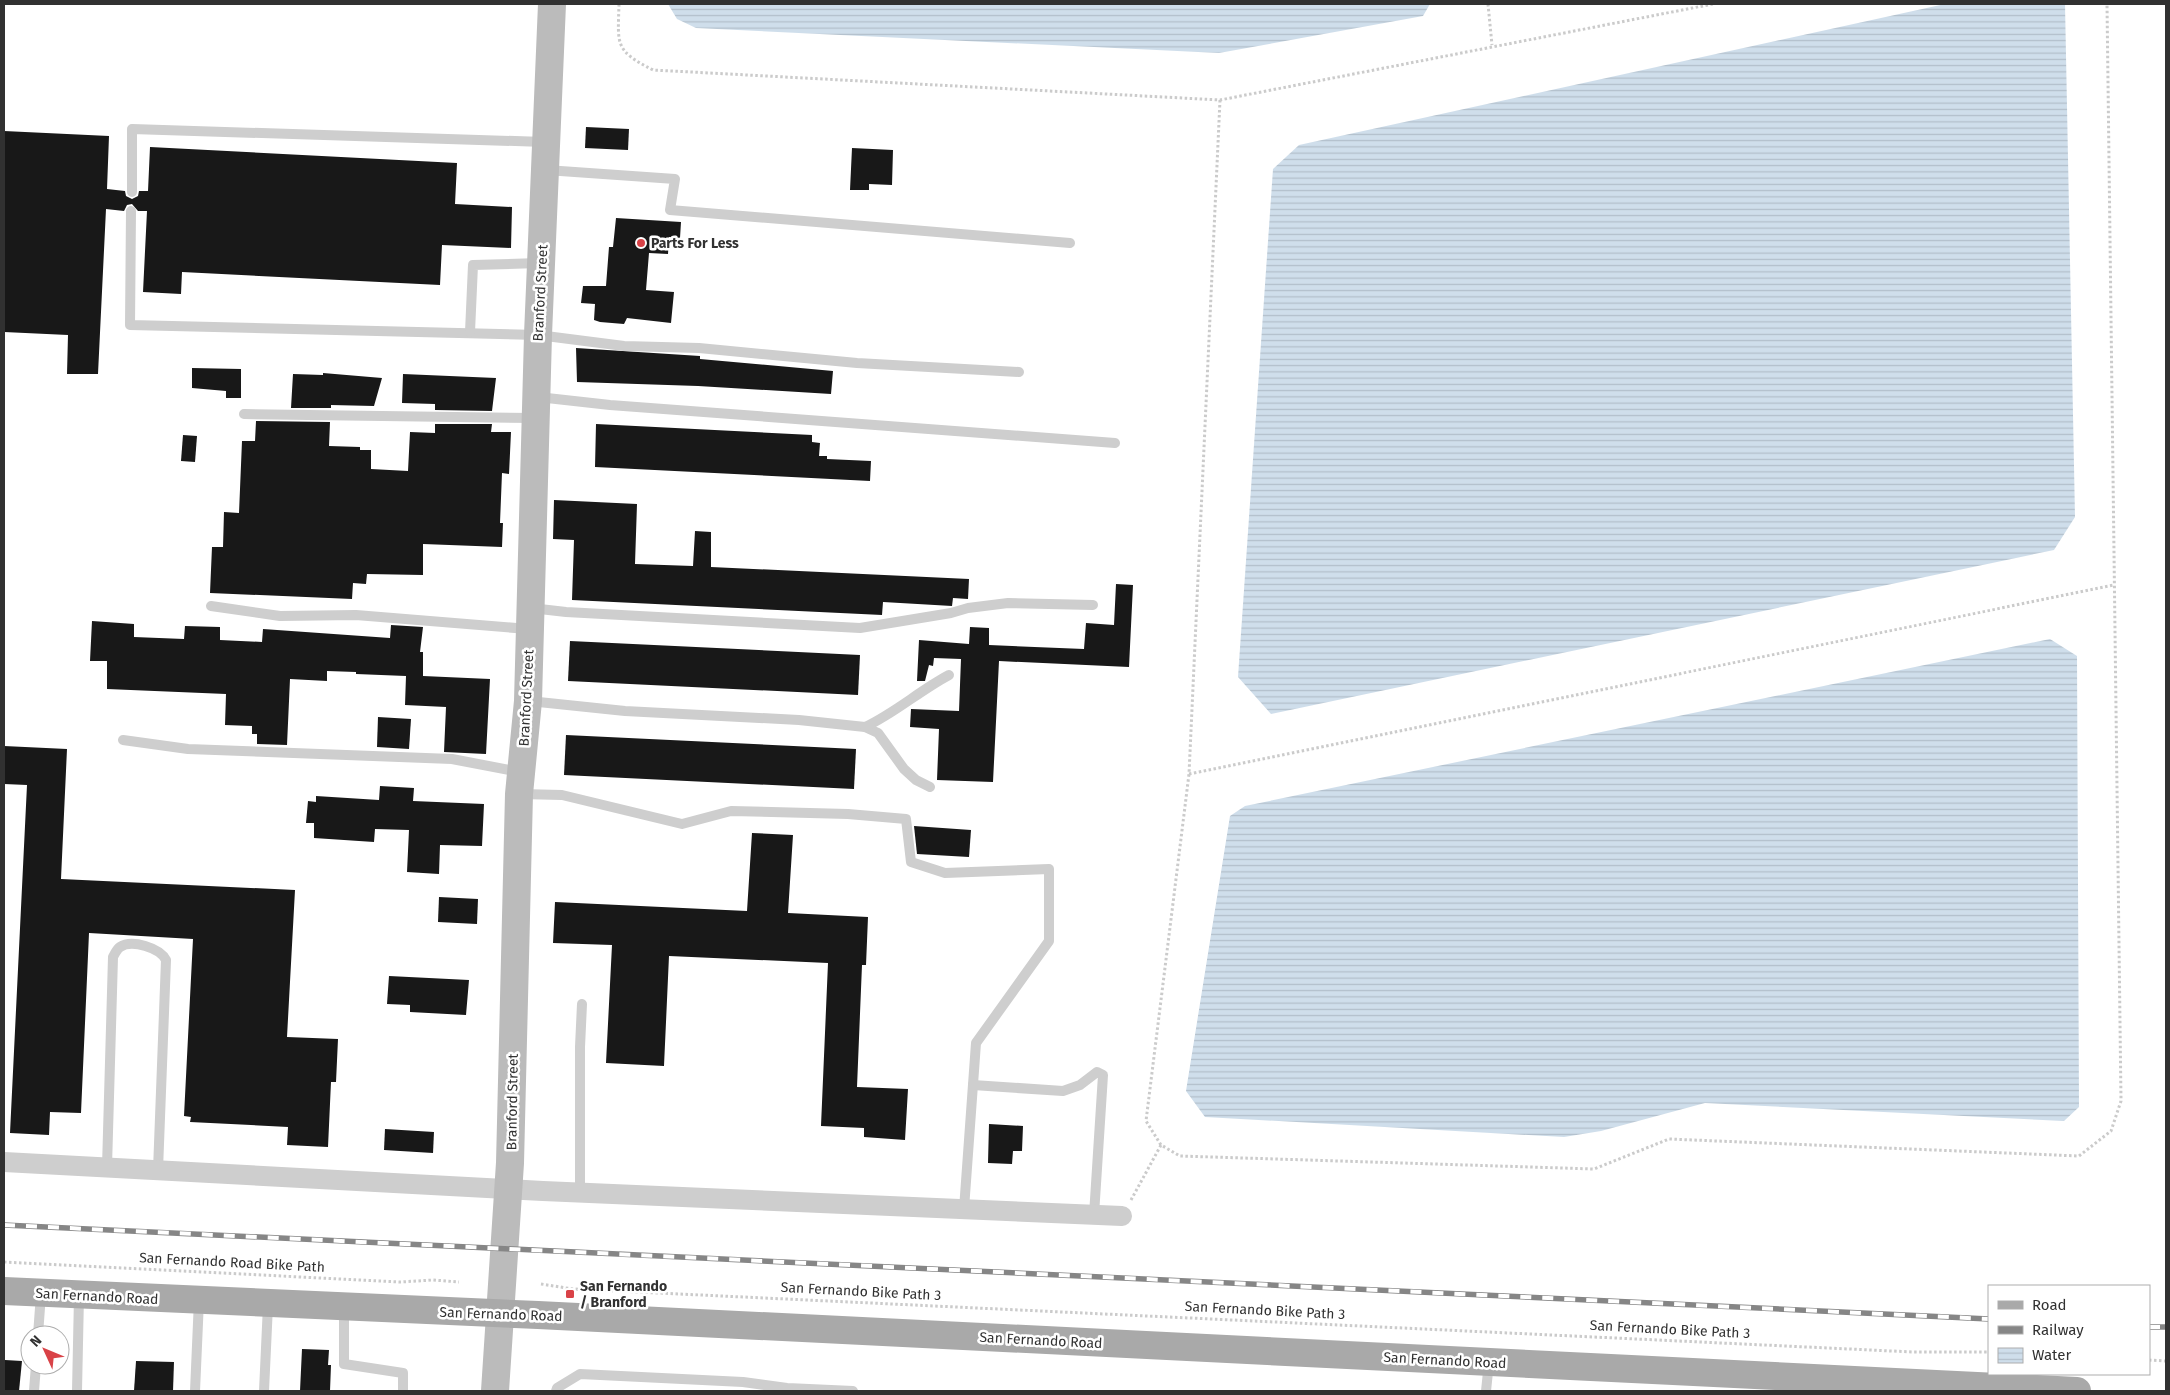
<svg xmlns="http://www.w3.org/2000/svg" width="2170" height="1395" font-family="'Fira Sans',sans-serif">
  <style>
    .water { fill: url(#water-rules) }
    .building { fill: #181818 }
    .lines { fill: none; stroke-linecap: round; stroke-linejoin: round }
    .path { stroke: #cbcbcb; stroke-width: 3; stroke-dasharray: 2.5 2.5; stroke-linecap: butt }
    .service { stroke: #cecece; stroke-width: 10 }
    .minor { stroke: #cecece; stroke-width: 20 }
    .secondary { stroke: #bbb; stroke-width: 28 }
    .primary { stroke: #a9a9a9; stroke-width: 28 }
    .rail-casing { stroke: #868686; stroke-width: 5.5 }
    .rail { stroke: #fff; stroke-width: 4; stroke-dasharray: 11; stroke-linecap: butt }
    .poi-dot { fill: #d94247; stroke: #fff; stroke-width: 2 }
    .labels { text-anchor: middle; stroke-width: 5; stroke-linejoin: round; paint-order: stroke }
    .poi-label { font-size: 14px; font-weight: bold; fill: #313131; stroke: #fff; text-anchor: start }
    .street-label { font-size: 14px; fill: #313131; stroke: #fff }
  </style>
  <defs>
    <pattern id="water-rules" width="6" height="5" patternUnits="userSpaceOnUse" patternTransform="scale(1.25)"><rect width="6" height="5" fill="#cfdeeb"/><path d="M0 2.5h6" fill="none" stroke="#b2bfca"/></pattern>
  </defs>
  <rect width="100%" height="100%" fill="#fff"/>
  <g class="water">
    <polygon points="668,4 1430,4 1423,16 1219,53 696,28 677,19"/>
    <polygon points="1945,4 2065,4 2075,517 2054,550 1271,714 1238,677 1273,169 1299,145"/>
    <polygon points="2050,639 2077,656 2079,1107 2064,1121 1705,1103 1601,1131 1564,1137 1205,1117 1186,1091 1230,816 1245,806"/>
  </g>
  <g class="building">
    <polygon points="586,127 629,129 628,150 585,148"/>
    <polygon points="4,131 109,136 107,189 125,191 126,196 132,199 138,196 139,191 148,191 150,147 457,163 455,204 512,207 511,248 442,245 440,285 182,272 181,294 143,292 147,211 138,211 132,204 127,205 124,211 106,209 98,374 67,374 68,335 4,332"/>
    <polygon points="852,148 893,150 892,185 869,184 869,190 850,190"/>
    <polygon points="616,218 681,222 680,238 669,237 668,254 649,253 646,290 674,292 671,323 627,318 624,324 600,322 594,320 595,304 581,303 583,286 606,286 609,247 613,247"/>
    <polygon points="576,348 700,356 700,359 833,371 831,394 698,386 577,382"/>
    <polygon points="192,368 241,369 241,398 226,398 226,391 192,388"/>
    <polygon points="323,373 382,378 374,406 331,405 331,408 291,408 293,374 323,375"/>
    <polygon points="403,374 496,378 492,411 435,410 435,404 402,403"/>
    <polygon points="256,421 330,422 329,446 360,447 360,450 371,450 371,469 408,471 410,432 435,433 435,424 492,424 491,432 511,432 509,474 502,473 500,523 503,523 502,547 423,544 423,575 367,574 366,584 353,583 352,599 210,593 212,547 223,547 224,512 239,513 242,441 255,441"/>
    <polygon points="596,424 812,435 812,442 820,443 819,456 827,456 827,459 871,461 870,481 595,467"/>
    <polygon points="183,435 197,436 195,462 181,461"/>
    <polygon points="554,500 637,504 635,564 693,566 695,531 711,532 711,567 969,579 968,599 953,598 952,606 883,602 882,615 572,600 574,540 553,539"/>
    <polygon points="1116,584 1133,585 1129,667 999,661 993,782 937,780 939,729 910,727 911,709 959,711 961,659 934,658 933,666 929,665 925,681 917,681 919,640 969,644 970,627 989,628 989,645 1084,649 1086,623 1114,625"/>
    <polygon points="92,621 134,624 134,637 184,639 185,626 220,627 220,640 262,642 263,629 390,638 391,625 423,627 420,652 423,652 423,676 490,679 486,754 444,752 446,707 405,705 406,676 356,674 356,672 327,671 327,681 290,679 287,745 257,744 257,734 252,734 252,726 225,725 226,694 107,689 107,661 90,661"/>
    <polygon points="570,641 860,655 858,695 568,681"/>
    <polygon points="378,717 411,719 409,749 377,747"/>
    <polygon points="566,735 856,749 854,789 564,775"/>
    <polygon points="4,746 67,749 61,879 295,890 287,1037 338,1039 336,1082 331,1082 328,1147 287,1145 288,1127 190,1122 191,1117 184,1116 193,939 89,933 81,1113 50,1112 49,1135 10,1133 27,785 4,784"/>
    <polygon points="380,786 414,788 413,801 484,804 482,846 440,845 439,874 407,872 409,830 375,829 374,842 314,838 314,823 306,823 308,801 316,802 316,796 379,800"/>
    <polygon points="914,826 971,830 969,857 917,854"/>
    <polygon points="752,833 793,835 788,913 868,917 866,965 862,965 857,1087 908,1089 905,1140 864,1137 864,1128 821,1126 828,963 669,956 664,1066 606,1063 612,945 553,943 555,902 747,911"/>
    <polygon points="439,897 478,899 477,924 438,922"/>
    <polygon points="389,976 469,980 466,1015 410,1012 410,1005 387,1004"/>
    <polygon points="989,1124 1023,1126 1022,1151 1013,1151 1012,1164 988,1163"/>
    <polygon points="385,1129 434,1132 433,1153 384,1150"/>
    <polygon points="302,1349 329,1350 328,1365 331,1365 330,1391 300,1391"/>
    <polygon points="5,1360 22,1361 19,1391 4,1391"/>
    <polygon points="136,1361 174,1362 173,1391 134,1391"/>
  </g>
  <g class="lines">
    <g class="path">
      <path d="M619,4C618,45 614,50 653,70L1220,100L1713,4"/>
      <polyline points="1488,4 1492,45"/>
      <polyline points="1220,100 1189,774 1146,1121 1161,1145 1180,1156 1594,1169 1669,1139 2079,1156 2111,1131 2121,1101 2107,4"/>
      <polyline points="1189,774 2114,585"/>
      <polyline points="1131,1200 1161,1145"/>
      <polyline points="4,1262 400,1282 433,1280 459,1282"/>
      <polyline points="541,1284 573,1289 1913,1352 1989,1352"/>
      <polyline points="2149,1360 2166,1361"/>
    </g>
    <g class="service">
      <polyline points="546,170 675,179 670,210 1070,243"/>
      <polyline points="132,192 132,129 544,142"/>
      <polyline points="131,211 130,325 538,335 624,346 699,348 857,363 1019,372"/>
      <polyline points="470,332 473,265 539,263"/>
      <polyline points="538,397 610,405 1115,443"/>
      <polyline points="244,414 534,418"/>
      <polyline points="211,606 280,616 356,615 528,629"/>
      <polyline points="531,608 566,612 860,628 951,613 968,608 1008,603 1093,605"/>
      <polyline points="529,701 625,711 799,720 865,727 878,733 904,769 916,780 930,787"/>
      <path d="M865,727C895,713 919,691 949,675"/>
      <polyline points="123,740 188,749 452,759 520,772"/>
      <polyline points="520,794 562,795 682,824 731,811 848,814 906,819 911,862 945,873 1049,869 1049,941 976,1043 964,1209"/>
      <polyline points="973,1085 1063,1091 1080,1085 1097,1072 1103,1075 1094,1215"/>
      <path d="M107,1167L113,957C115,953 117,949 120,947C132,939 160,948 166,960L158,1170"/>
      <polyline points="580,1191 580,1047 582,1004"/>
      <polyline points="344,1308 344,1364 403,1373 403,1391"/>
      <polyline points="38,1335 41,1294"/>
      <polyline points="34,1391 36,1365"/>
      <polyline points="77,1391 79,1296"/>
      <polyline points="195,1391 199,1300"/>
      <polyline points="264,1391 268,1305"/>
      <polyline points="556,1391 557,1388 580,1374 743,1382 787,1388 853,1391"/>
      <polyline points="1486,1391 1489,1362"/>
    </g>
    <polyline class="minor" points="4,1162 543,1191 1122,1216"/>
    <polyline class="secondary" points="495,1391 510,1163 519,794 528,701 538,335 552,4"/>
    <polyline class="primary" points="4,1291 538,1315 2077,1391"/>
    <g class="rail-casing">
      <g id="rail">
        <polyline points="4,1225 1989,1319"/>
        <polyline points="2149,1327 2166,1327"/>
      </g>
    </g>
    <use href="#rail" class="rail"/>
  </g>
  <g class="poi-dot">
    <circle cx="641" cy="243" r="5"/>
    <rect x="565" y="1289" width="10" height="10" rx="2.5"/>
  </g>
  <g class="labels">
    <g class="poi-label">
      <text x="651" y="248">Parts For Less</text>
      <text x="580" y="1291">San Fernando<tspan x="580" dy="16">/ Branford</tspan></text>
    </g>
    <g class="street-label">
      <text transform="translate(540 293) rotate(-87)" y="5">Branford Street</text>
      <text transform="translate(526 698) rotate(-87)" y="5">Branford Street</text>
      <text transform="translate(512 1102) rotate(-89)" y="5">Branford Street</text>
      <text transform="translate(232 1262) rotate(3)" y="5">San Fernando Road Bike Path</text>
      <text transform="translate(861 1291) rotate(3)" y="5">San Fernando Bike Path 3</text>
      <text transform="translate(97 1296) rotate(3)" y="5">San Fernando Road</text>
      <text transform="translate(1265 1310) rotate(3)" y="5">San Fernando Bike Path 3</text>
      <text transform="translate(501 1314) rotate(2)" y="5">San Fernando Road</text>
      <text transform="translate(1670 1329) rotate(3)" y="5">San Fernando Bike Path 3</text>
      <text transform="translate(1041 1340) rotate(3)" y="5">San Fernando Road</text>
      <text transform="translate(1445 1360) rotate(3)" y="5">San Fernando Road</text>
    </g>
  </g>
  <rect width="2170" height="1395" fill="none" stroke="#313131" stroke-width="10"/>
  <rect x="1988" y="1285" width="162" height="90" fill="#ffffff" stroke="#adadad"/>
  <rect x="1998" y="1301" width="25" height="8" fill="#a9a9a9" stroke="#adadad"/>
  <text x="2032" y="1310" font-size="15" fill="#313131">Road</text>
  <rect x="1998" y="1326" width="25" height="8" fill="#868686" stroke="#adadad"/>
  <text x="2032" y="1335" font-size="15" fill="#313131">Railway</text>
  <rect x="1998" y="1348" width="25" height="15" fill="url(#water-rules)" stroke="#adadad"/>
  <text x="2032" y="1360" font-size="15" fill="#313131">Water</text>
  <g transform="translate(45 1350) rotate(314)"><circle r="24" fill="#ffffff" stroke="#adadad"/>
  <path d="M0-4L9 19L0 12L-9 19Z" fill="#d94247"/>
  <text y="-8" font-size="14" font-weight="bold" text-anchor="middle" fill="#313131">N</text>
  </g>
</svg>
